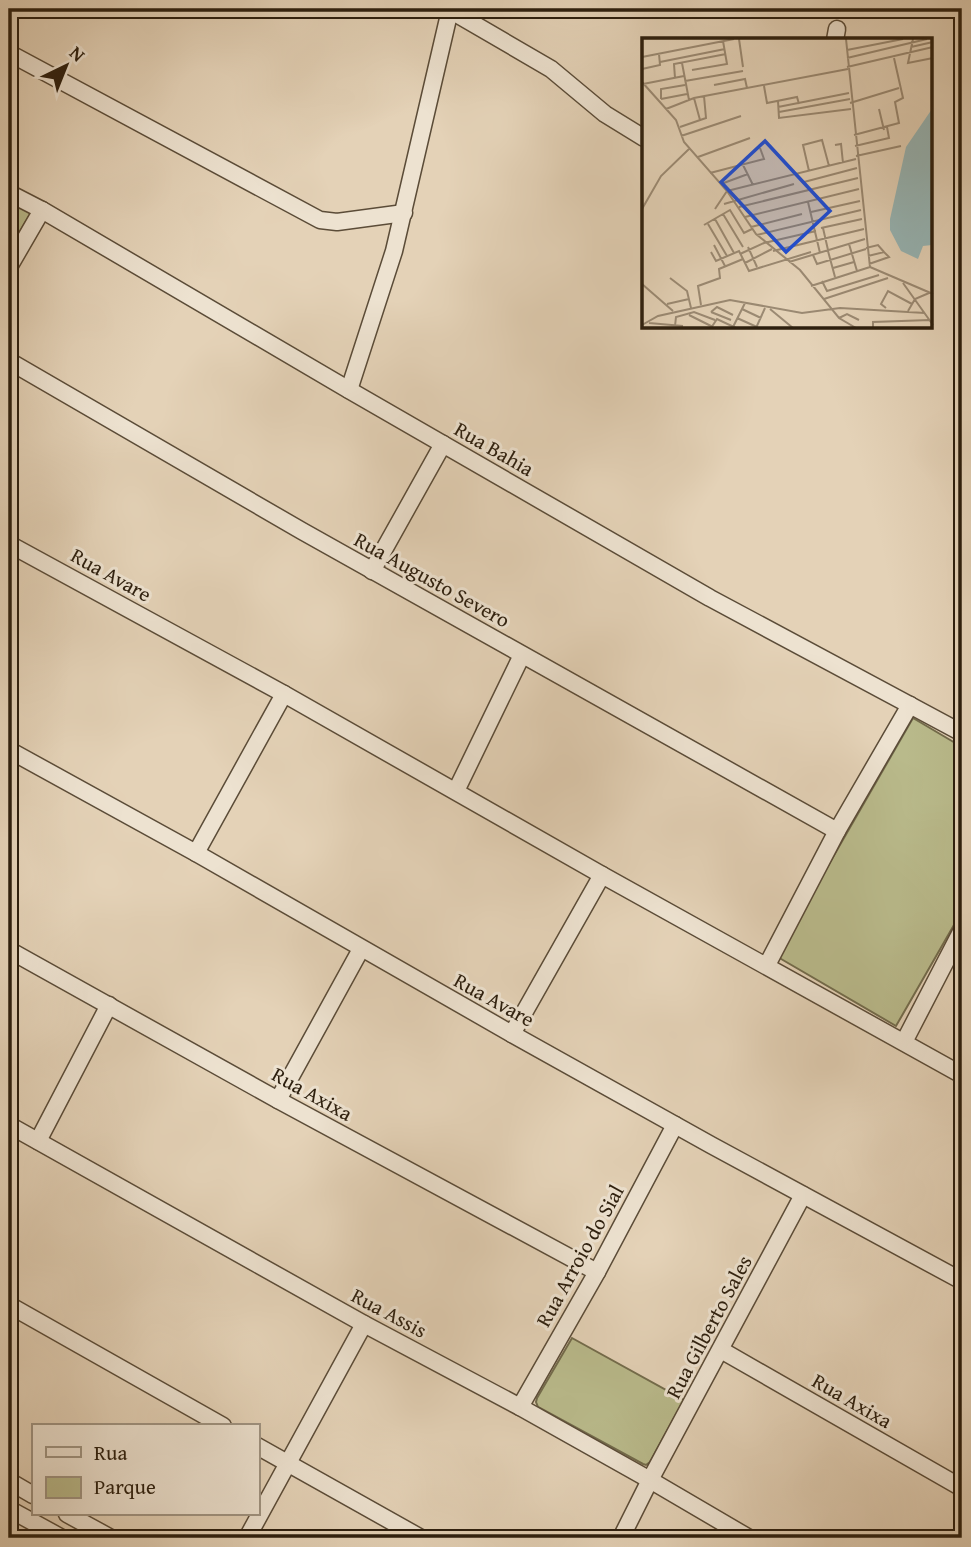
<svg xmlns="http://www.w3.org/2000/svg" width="971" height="1547" font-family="'Gentium Book Plus',serif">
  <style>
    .green { fill: #b9ba8b; stroke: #736c4c; stroke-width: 2 }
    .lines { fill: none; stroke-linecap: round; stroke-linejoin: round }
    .street-casing { stroke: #5b4c38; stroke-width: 19 }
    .street { stroke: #ede2d0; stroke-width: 16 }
    .labels { text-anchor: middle; stroke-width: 6; stroke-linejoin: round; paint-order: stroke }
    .street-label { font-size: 21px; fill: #2d1f0e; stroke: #ede2d0 }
    .inset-road { fill: none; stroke: #9b8a73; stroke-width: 2 }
    .view { fill: #1d4ed8; fill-opacity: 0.15; stroke: #1d4ed8; stroke-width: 3.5 }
    .inset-edge { fill: none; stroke: #2d1f0e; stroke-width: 3.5 }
  </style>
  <rect width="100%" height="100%" fill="#e4d2b7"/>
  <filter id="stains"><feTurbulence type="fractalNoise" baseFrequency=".00286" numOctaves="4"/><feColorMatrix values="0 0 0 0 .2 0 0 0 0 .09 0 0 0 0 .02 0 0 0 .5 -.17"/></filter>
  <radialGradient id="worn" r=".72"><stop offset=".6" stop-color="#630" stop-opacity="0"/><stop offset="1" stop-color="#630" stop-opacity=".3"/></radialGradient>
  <g class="green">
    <polygon points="9,199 32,211 9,250"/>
    <polygon points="913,718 962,747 962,911 896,1026 776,956"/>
    <polygon points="572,1338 684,1400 650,1462 646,1465 643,1464 538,1407 536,1402 537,1398"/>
  </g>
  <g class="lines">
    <g class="street-casing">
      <g id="street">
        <polyline points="448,9 551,69 605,114 644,138"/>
        <polyline points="835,40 837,29"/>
        <polyline points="9,53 320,220 337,222 404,213"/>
        <polyline points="9,193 42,210 349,390 710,598 962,733"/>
        <polyline points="9,267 42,210"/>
        <polyline points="9,361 302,531 837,831"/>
        <polyline points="349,390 394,251 450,10"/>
        <polyline points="9,544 284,694 602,875 962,1075"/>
        <polyline points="372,571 443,444"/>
        <polyline points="9,750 196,853 512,1034 711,1145 962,1281"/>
        <polyline points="456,791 522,655"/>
        <polyline points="196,853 284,694"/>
        <polyline points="9,950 278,1100 597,1272"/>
        <polyline points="767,965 837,831 910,705"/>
        <polyline points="512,1034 602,875"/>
        <polyline points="904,1042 962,930"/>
        <polyline points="278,1100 361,949"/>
        <polyline points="9,1125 364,1324 520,1407 650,1480 749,1538"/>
        <polyline points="38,1141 109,1005"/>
        <polyline points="9,1305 223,1426"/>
        <polyline points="721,1350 962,1488"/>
        <polyline points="520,1407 597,1272 675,1125"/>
        <polyline points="257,1446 421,1538"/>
        <polyline points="9,1481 33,1495"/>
        <polyline points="9,1509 62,1538"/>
        <polyline points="67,1514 111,1538"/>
        <polyline points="247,1538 364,1324"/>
        <polyline points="621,1538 650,1480 803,1195"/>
      </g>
    </g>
    <use href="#street" class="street"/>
  </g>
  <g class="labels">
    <g class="street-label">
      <text transform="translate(494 449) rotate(30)" y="7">Rua Bahia</text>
      <text transform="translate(111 575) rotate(29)" y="7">Rua Avare</text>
      <text transform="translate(432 580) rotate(29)" y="7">Rua Augusto Severo</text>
      <text transform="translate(494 1000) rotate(29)" y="7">Rua Avare</text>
      <text transform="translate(312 1094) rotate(29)" y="7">Rua Axixa</text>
      <text transform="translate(580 1256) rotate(-61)" y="7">Rua Arroio do Sial</text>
      <text transform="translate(389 1313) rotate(28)" y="7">Rua Assis</text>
      <text transform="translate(709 1327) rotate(-62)" y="7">Rua Gilberto Sales</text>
      <text transform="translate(852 1401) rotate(30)" y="7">Rua Axixa</text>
    </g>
  </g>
  <g transform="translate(642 38)">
    <rect width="290" height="290" fill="#e4d2b7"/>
    <path d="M290,71V207L281,208L276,221L259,213L248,192V181L264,109Z" fill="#97b6b6"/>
    <path class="inset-road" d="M97,1L101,29M204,1L228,229L291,256M271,1L266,25L291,20M269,9L291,4M205,12L261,1M0,19L92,1M205,20L285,1M18,24L83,11M40,25L47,62M205,29L291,9M0,31L18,27L17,16M50,32L85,26L81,3M33,40L32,26L84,16M43,43L101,33M0,44L34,82L42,104L85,153L114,196L158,232L197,280L214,290M1,46L42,38M72,47L103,41L105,50M122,48L125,65L155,59L157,66M52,60L58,82M19,61V51L43,47M19,61L45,56M136,63L137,80L209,71M208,65L257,50M136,69L207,55M24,71L52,60L206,31M237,71L242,92M137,74L208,61M38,89L64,80L62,58M212,97L257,85L253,64L261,60L252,20M39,98L99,78M193,107L199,106L201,125M213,108L247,100L245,89M214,118L259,108M56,119L108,100M100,125L111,147M167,133L161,107L180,102L187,128M68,135L122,121L118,110M162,144L215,130M79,146L106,136M85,153L214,121M166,164L178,215M82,166L152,146M97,169L216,140M0,171L19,138L48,110M73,171L85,153M169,174L218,163M81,176L101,209M103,179L217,151M73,181L92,215M66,186L85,218M62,187L88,172L102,195L110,191M109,189L160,176M179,190L220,181M181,190L186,212M115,197L219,172M207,206L215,233M72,207L83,228M106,209L115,229M224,210L236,207L242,214M131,213L222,191M186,213L193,239M69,214L74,223L97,213L107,233L169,214M98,216L122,205L174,193M171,217L175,226L224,211M226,218L242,214L247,219L227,226M147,224L223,201M103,225L130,211M191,230L212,224M28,240L45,253L49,270M180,243L185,253L237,237M261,245L291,287M0,246L31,273M169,248L228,229M182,261L246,240M25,266L47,261M59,267L56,248L78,240L77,231L101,221M244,270L239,266L246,253L270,266M100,271L119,280M128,271L151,290M266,273L273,261L287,255M69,274L75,269L91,277M69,274L89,282M47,277L71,289M95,280L115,289M197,280L205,276L217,282M7,285L41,288M0,287L16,278L88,262L160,275L198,270L283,275M33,288L34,279L52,274L73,282M91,289L103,265M69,290L75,281L94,290M114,290L123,270M231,290V284L288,282"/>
    <path class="view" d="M123,103L188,173L144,214L79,144Z"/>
    <rect width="290" height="290" class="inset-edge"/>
  </g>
  <rect width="971" height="1547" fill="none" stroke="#e4d2b7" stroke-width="35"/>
  <rect x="10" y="10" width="950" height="1526" fill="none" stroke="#2d1f0e" stroke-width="3.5"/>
  <rect x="18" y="18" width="936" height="1512" fill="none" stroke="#2d1f0e" stroke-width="2"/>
  <rect x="32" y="1424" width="228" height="91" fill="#ede2d0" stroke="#a09482" stroke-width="2"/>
  <rect x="46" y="1447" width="35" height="10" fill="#ede2d0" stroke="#a09482" stroke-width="2"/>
  <text x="94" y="1460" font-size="21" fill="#2d1f0e">Rua</text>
  <rect x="46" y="1477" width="35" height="21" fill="#b9ba8b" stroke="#a09482" stroke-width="2"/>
  <text x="94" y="1494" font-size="21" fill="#2d1f0e">Parque</text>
  <g transform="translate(66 66) rotate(43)" stroke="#ede2d0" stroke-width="5" paint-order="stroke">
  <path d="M0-5L12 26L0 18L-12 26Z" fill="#2d1f0e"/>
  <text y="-10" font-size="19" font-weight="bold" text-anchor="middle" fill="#2d1f0e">N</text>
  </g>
  <rect width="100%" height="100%" filter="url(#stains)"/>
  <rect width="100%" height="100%" fill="url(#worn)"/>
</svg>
